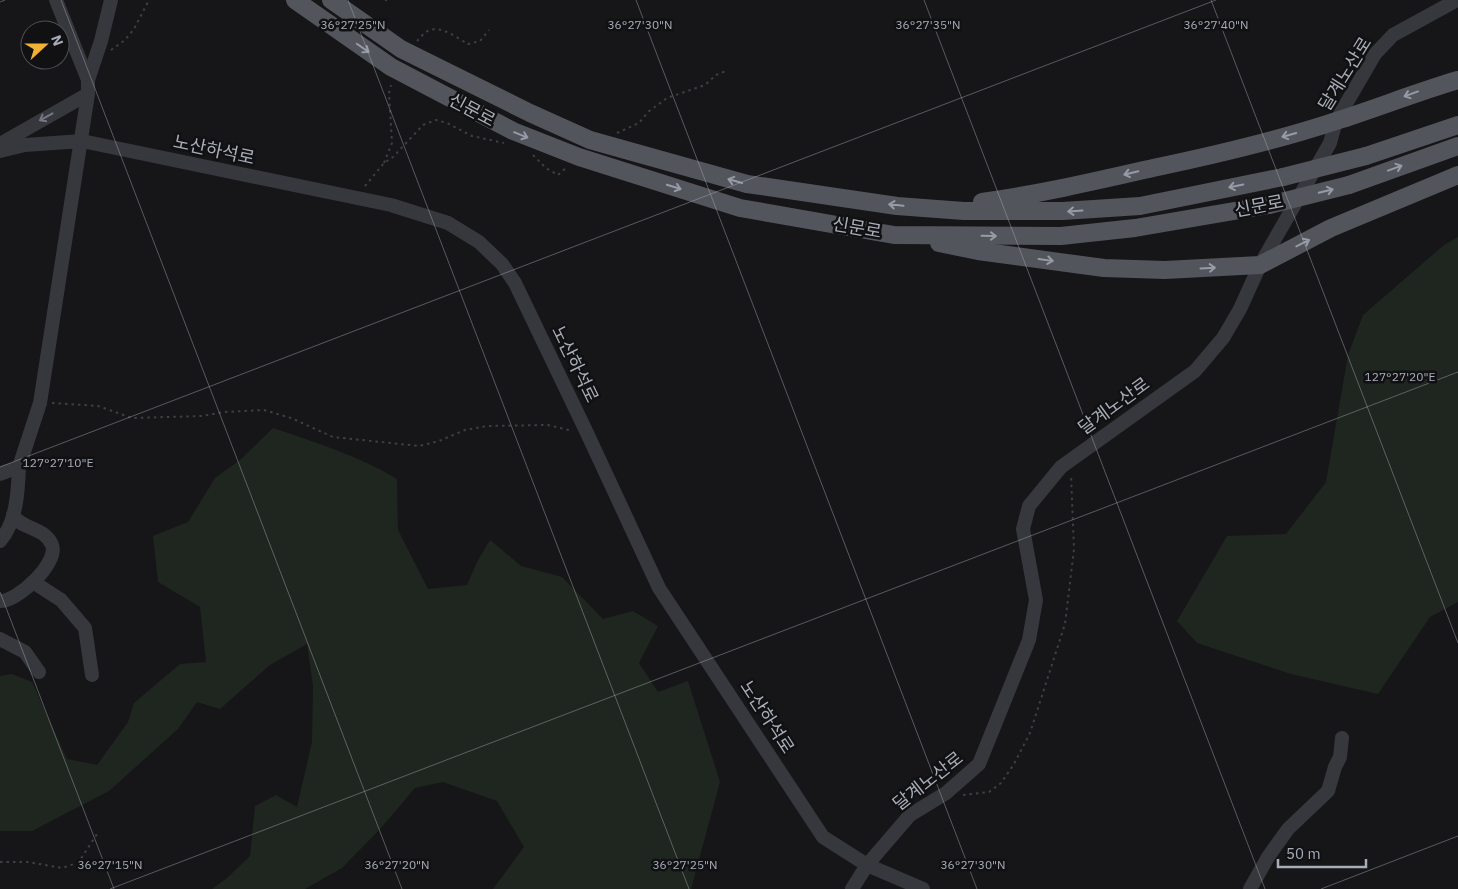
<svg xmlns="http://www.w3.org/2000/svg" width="1458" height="889" font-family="'IBM Plex Sans','Noto Sans KR',sans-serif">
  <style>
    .green { fill: #1e261f }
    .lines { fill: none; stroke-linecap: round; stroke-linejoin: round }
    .path { stroke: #3d3f44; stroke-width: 2; stroke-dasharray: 2.5 4; stroke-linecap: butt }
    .minor { stroke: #37383d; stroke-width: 14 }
    .major { stroke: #53555c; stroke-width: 18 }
    .major-bridge { stroke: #53555c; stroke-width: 18 }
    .oneway { stroke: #979ba6 }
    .oneway2 { stroke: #757881 }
    .ticks { fill: none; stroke: #a8adb8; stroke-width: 1; stroke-opacity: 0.45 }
    .labels { text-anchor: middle; stroke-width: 5; stroke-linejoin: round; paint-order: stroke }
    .street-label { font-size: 18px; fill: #a8adb8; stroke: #111113 }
    .ticks-label { font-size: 12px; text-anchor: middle; fill: #a8adb8; stroke: #111113; stroke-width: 5; stroke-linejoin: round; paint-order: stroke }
  </style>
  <rect width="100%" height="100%" fill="#161618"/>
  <g class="green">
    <polygon points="1458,237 1458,602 1430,617 1378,694 1291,674 1197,643 1177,621 1227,536 1286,534 1326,482 1348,355 1363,315 1444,245"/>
    <path d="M273,428C315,442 359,456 397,479L398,530L428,589L467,585L477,562L490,540L521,566L562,577L603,619L633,611L658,626L639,663L658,692L688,681L720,782L691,889H493L524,847L497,801L443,782L415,788L381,828L342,868L305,889H212L227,878L250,856L255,806L276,795L297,807L312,742L313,686L307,644L270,665L220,709L197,702L178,729L109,791L32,831H0V676L12,674L32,682L67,759L97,765L128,722L134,703L180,664L206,662L200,607L158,582L153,536L188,522L215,478L240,460Z"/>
  </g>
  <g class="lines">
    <g class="path">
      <polyline points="385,0 387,0"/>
      <path d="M417,41C420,38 423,34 426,32C439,23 457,38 468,44L480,41L489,30"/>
      <polyline points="111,50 125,40 134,29 149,0"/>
      <polyline points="617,133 639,123 648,112 667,98 705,85 716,75 726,71"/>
      <polyline points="533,155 546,168 558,175 566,168"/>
      <polyline points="384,163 392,143 389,93 391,85"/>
      <polyline points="365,186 384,163 393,157 423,125 436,120 447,123 472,136 504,143"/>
      <polyline points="52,403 98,406 132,418 202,416 224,412 264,410 291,418 333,437 419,446 439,441 465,430 487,426 548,425 573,431"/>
      <polyline points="963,795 989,792 1001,783 1014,764 1030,733 1065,624 1074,549 1071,475"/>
      <polyline points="0,862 28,862 62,868 74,864 80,860 97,834"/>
    </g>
    <g class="minor">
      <polyline points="88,80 101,41 111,0"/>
      <polyline points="0,144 88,94"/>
      <polyline points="0,151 25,145 82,141 391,205 448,223 479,242 502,264 515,283 587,433 659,588 823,837 867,865 923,889"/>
      <polyline points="0,474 19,467 40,403 88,94 88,80 56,0"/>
      <path d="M0,541C17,522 18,490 19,467"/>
      <polyline points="33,582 61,600 85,628 92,675"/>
      <path d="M0,601C17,602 59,563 52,545C45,527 20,529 13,515"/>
      <polyline points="0,639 25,652 39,672"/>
      <polyline points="852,889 867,865 910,815 946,793 979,764 1029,640 1036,600 1023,529 1029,506 1061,467 1195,371 1223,338 1240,309 1260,265 1330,143 1336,121 1375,54 1393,35 1457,0"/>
      <polyline points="1250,889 1268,857 1288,829 1328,791 1335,767 1340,757 1342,738"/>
    </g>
    <g class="major">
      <polyline points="295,0 391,67 513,131 579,157 740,208 894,235 1061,236 1135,228 1269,205"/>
      <polyline points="331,0 401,49 530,113 590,140 747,184 897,206 964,211 1063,211 1140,206 1283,177"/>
      <polyline points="1366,156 1458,125"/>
      <polyline points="1349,185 1458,146"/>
      <path d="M982,202C1040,194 1096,181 1153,168C1215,155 1276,141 1336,121C1377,108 1417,92 1458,80"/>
      <polyline points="939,243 978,251 1104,268 1165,270 1260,265 1331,228 1458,175"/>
    </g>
    <g class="major-bridge">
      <polyline points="1283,177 1366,156"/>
      <polyline points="1269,205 1349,185"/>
    </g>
  </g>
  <defs><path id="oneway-shaft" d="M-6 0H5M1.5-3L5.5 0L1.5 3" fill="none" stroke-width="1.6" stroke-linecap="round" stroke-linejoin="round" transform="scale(1.25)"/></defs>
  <g class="oneway">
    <use href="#oneway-shaft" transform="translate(363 48) rotate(35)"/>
    <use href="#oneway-shaft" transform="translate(1411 94) rotate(160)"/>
    <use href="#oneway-shaft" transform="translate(521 135) rotate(22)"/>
    <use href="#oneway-shaft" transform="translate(1289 135) rotate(164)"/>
    <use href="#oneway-shaft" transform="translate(1395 168) rotate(-20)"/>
    <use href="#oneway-shaft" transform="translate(1131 173) rotate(167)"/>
    <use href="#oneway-shaft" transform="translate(735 181) rotate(-164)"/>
    <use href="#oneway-shaft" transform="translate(1236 186) rotate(168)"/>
    <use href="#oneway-shaft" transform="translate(674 187) rotate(17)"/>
    <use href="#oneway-shaft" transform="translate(1326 191) rotate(-14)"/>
    <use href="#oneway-shaft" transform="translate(896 205) rotate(-174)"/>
    <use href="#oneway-shaft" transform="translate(1075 211) rotate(176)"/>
    <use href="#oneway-shaft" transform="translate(989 236) rotate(1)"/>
    <use href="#oneway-shaft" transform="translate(1303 243) rotate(-27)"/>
    <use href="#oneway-shaft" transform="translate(1046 260) rotate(8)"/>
    <use href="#oneway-shaft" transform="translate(1208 268) rotate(-3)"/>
  </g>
  <use class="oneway2" href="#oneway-shaft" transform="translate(46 117) rotate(151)"/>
  <path class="ticks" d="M61,0L402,889M348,0L689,889M636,0L977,889M924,0L1265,889M1211,0L1458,643M0,2L5,0M0,467L1216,0M0,592L114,889M110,889L1458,372M1321,889L1458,836"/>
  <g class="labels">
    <g class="street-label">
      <text transform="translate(1345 74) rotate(-58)" y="6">달계노산로</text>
      <text transform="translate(472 110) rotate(28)" y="6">신문로</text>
      <text transform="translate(214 150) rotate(12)" y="6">노산하석로</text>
      <text transform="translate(1259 206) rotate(-11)" y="6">신문로</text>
      <text transform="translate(857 228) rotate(10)" y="6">신문로</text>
      <text transform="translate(575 364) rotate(64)" y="6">노산하석로</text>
      <text transform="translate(1114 406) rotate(-36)" y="6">달계노산로</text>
      <text transform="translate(767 717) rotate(57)" y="6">노산하석로</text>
      <text transform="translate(928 781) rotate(-38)" y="6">달계노산로</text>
    </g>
  </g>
  <g class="ticks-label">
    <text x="353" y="29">36°27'25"N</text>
    <text x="640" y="29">36°27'30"N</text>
    <text x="928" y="29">36°27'35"N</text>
    <text x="1216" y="29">36°27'40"N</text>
    <text x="1400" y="381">127°27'20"E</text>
    <text x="58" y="467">127°27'10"E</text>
    <text x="110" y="869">36°27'15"N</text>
    <text x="397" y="869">36°27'20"N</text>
    <text x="685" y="869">36°27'25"N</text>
    <text x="973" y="869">36°27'30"N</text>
  </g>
  <g transform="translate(45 45) rotate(69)"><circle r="24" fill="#111113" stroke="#4d4f55"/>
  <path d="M0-4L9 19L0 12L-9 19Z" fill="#f2b134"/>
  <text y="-8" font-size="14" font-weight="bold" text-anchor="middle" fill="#a8adb8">N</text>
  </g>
  <path d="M1278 859v8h88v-8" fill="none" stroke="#a8adb8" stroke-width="2.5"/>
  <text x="1286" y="859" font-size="15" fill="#a8adb8" stroke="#111113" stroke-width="4" paint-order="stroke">50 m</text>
</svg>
